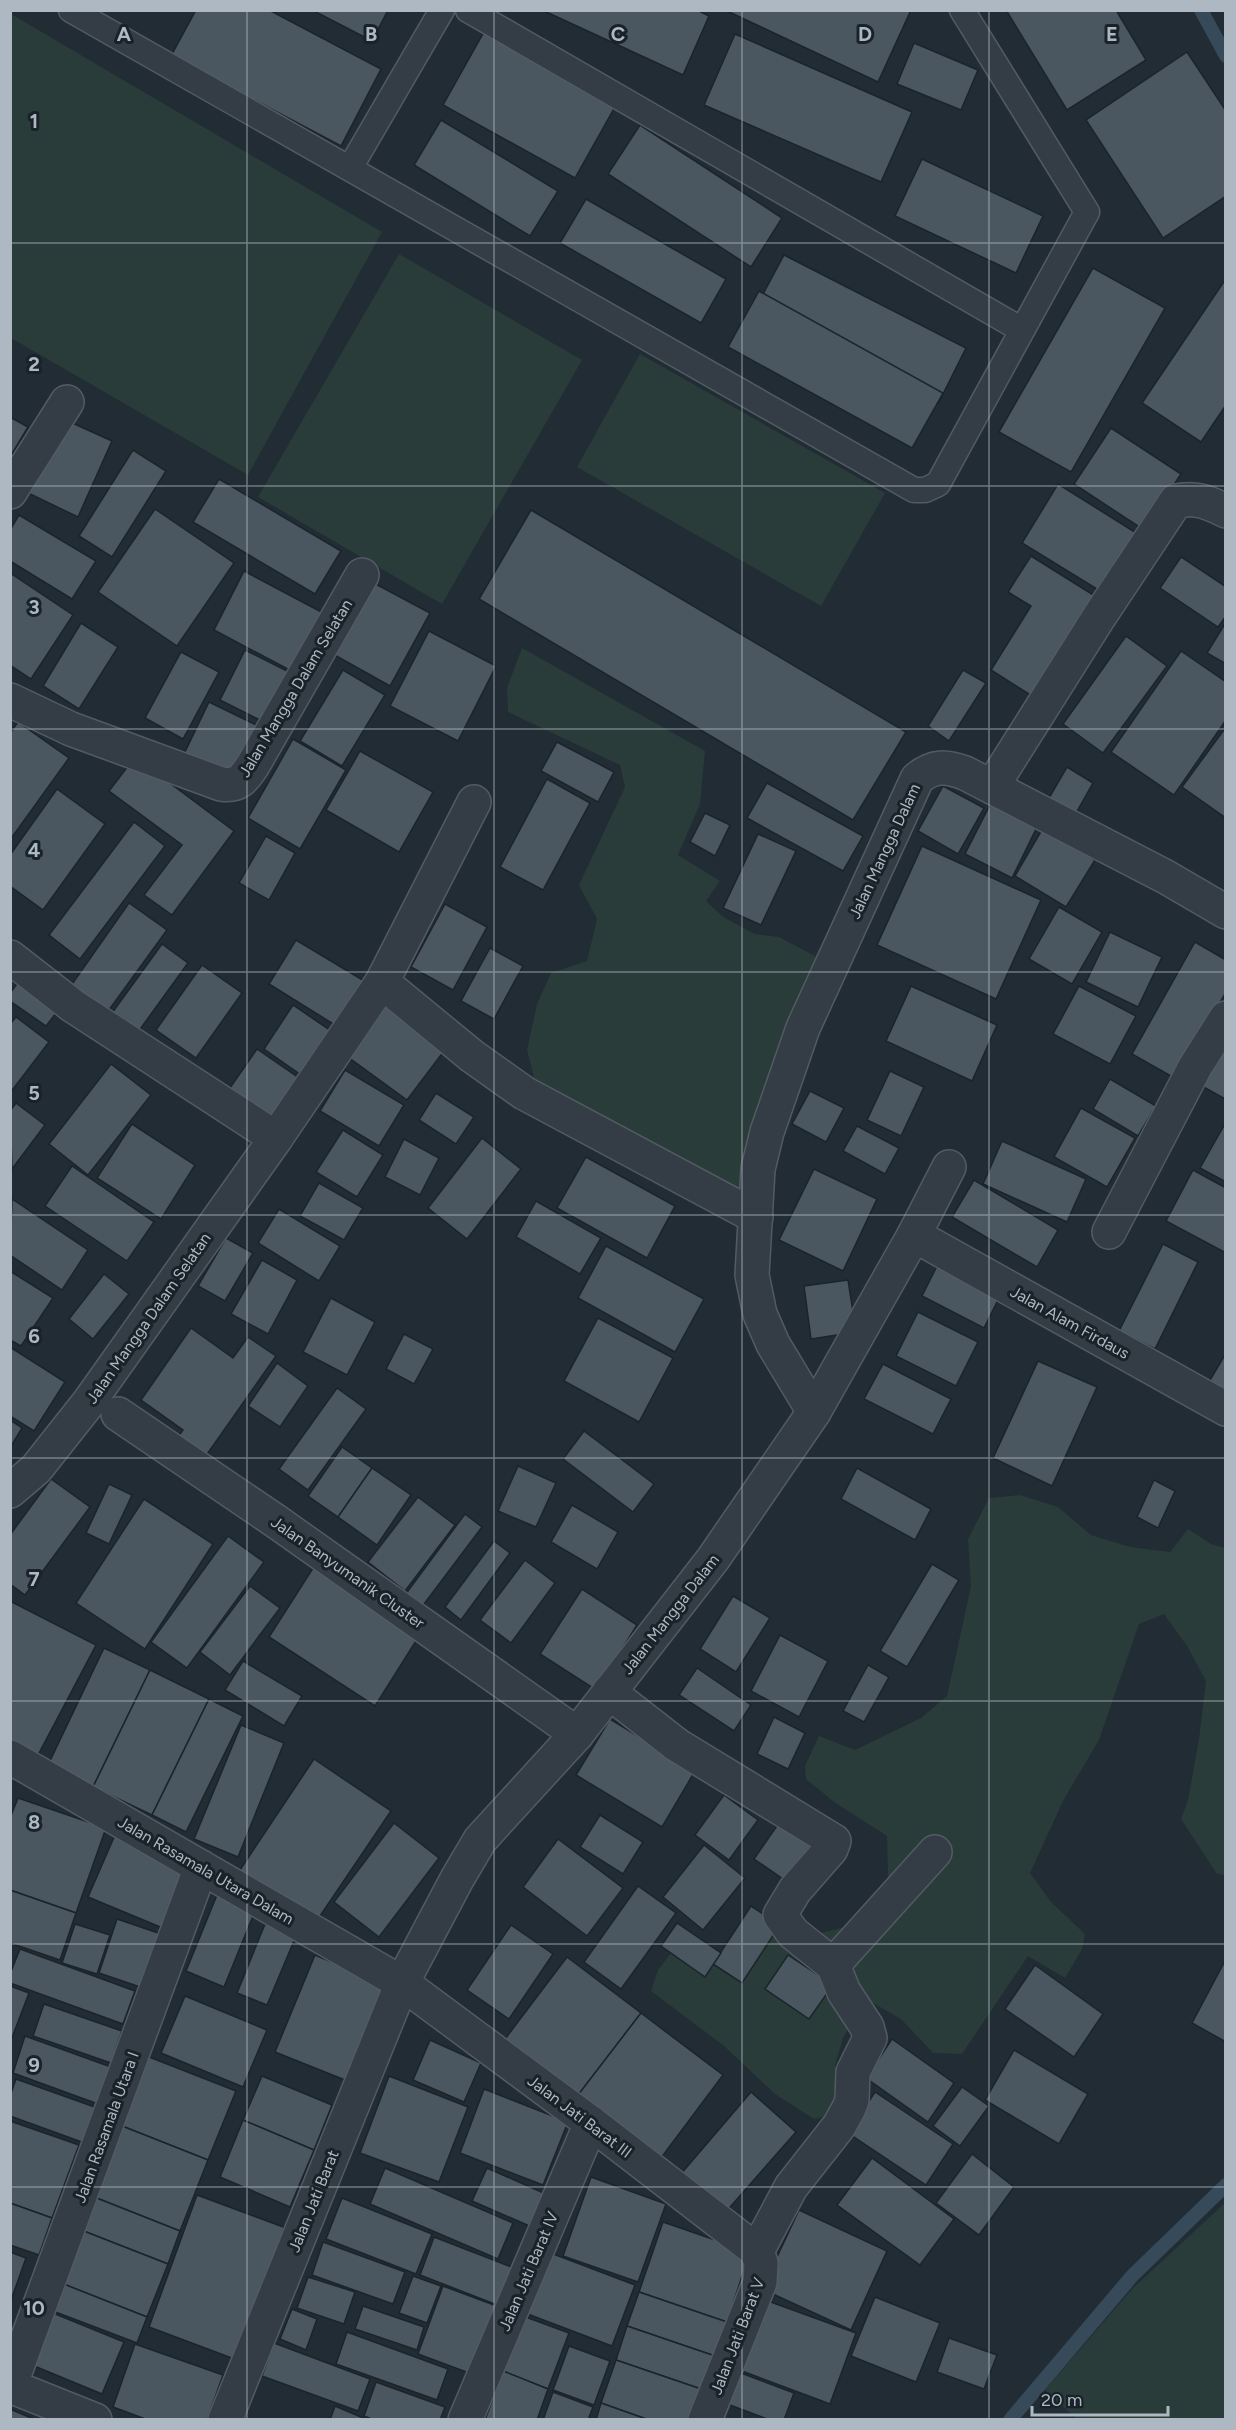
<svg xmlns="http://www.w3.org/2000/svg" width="1236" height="2430" font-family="Figtree,sans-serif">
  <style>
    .green { fill: #293c39 }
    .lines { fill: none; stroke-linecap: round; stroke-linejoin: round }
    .stream { stroke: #364a5a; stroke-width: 14 }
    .building { fill: #4a5660; stroke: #1c242b; stroke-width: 1.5 }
    .lane-casing { stroke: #525b63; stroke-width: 27 }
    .street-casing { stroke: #525b63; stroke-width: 36 }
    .lane { stroke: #343d45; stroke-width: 24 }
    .street { stroke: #343d45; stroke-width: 33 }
    .grid { fill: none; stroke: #aeb8c2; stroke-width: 1.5; stroke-opacity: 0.55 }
    .labels { text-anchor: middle; stroke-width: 6; stroke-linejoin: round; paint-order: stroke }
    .street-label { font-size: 16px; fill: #aeb8c2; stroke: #1a2229 }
    .grid-label { font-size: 20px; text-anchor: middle; font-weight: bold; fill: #aeb8c2; stroke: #1a2229; stroke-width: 6; stroke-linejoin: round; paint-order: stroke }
  </style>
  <rect width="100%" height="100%" fill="#212c34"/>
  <g class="green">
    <polygon points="11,14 382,232 248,475 11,338"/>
    <polygon points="399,254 582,360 442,604 258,497"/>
    <polygon points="640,354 885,493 821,606 577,467"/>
    <polygon points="522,648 705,751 700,804 678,855 720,881 706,901 723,917 755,934 779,937 815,956 823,966 741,1190 535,1082 527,1050 537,1004 551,973 587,961 597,919 579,885 625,787 620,765 508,712 507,688"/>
    <polygon points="1020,1495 1058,1507 1091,1535 1130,1547 1170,1552 1188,1529 1211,1544 1225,1548 1225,1875 1217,1874 1181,1819 1188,1800 1199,1739 1206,1681 1187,1646 1164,1614 1139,1624 1099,1740 1064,1799 1030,1873 1051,1902 1085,1934 1082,1949 1065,1978 1028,1956 962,2054 933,2053 901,2019 866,1999 843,2038 835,2066 847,2084 839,2113 814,2119 775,2094 724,2046 651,1991 658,1970 685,1934 735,1963 792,1916 821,1933 854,1925 889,1911 887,1836 834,1802 806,1779 805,1766 819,1736 855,1750 921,1718 947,1696 971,1586 968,1539 989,1498"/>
    <polygon points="1225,2203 1225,2419 1077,2419 1045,2390 1133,2288"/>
  </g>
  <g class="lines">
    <g class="stream">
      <polyline points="1201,10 1226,56"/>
      <polyline points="1010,2420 1133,2275 1226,2185"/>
    </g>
  </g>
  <g class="building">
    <polygon points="196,10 269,10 381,69 341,146 171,56"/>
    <polygon points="312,10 388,10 372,41"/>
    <polygon points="542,10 697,10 709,16 683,75"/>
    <polygon points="725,10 911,10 878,82"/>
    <polygon points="1006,10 1116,10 1146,60 1067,110"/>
    <polygon points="484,32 616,105 575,178 443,105"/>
    <polygon points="735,34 912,112 881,182 704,105"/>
    <polygon points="914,43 978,70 961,110 897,84"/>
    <polygon points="1187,52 1226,111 1226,196 1163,238 1086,120"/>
    <polygon points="441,120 558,191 530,236 414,165"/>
    <polygon points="640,125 782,218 751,267 608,174"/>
    <polygon points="922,159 1043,216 1016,273 895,216"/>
    <polygon points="586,199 726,279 701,323 560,243"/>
    <polygon points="784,255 966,348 938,404 755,309"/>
    <polygon points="1093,268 1165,308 1071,472 999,432"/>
    <polygon points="1225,280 1226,405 1201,442 1142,403"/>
    <polygon points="759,291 943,393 912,448 728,347"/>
    <polygon points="10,417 28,427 10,457"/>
    <polygon points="59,417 112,441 78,517 24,491"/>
    <polygon points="1111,428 1181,474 1144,530 1074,484"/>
    <polygon points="133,450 166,471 112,557 79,536"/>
    <polygon points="219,479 341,551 315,594 193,522"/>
    <polygon points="1058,484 1141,536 1105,594 1022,543"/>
    <polygon points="155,509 234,563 177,646 98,592"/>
    <polygon points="531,510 906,732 853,820 479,599"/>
    <polygon points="19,515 96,561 72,599 10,561 10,530"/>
    <polygon points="1031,556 1103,601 1040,701 991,670 1031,606 1008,592"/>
    <polygon points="1181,557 1226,587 1226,616 1218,627 1160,588"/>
    <polygon points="244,571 329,616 299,675 214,630"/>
    <polygon points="10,573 73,615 31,679 10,665"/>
    <polygon points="370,581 430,613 390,686 331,653"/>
    <polygon points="1226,622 1226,664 1207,653"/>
    <polygon points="81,623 118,647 79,709 43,686"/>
    <polygon points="429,631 496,666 458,741 390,706"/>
    <polygon points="1126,636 1167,666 1103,753 1063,724"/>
    <polygon points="245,650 293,674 268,724 220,700"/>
    <polygon points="1181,651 1226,682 1226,720 1174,795 1111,752"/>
    <polygon points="181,652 219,672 183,739 145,718"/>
    <polygon points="343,670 385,695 342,766 300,741"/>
    <polygon points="963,670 986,683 949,741 928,726"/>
    <polygon points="209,702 260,727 234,782 183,756"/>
    <polygon points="18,722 69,758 10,840 10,733"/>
    <polygon points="1226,727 1226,818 1182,787"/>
    <polygon points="293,739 346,770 300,849 248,818"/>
    <polygon points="557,742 614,772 598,802 541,771"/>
    <polygon points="360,751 433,792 399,852 326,810"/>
    <polygon points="135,757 234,831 172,915 144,895 182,845 109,791"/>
    <polygon points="1067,767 1093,783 1076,813 1049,798"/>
    <polygon points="547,779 590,803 543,890 500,867"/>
    <polygon points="767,783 863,836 843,871 747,818"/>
    <polygon points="943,786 984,808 958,854 918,831"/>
    <polygon points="57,789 105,824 43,910 10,886 10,855"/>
    <polygon points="994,797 1040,821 1012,878 965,854"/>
    <polygon points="705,813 730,825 715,856 690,842"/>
    <polygon points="134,822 165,846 80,959 49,935"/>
    <polygon points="1043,828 1095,860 1066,907 1015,876"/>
    <polygon points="758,834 796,851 761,925 723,908"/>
    <polygon points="266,836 295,853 269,900 239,883"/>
    <polygon points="922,846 1041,900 996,999 877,945"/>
    <polygon points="129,903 167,930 106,1014 70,987"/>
    <polygon points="445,904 487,927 453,990 411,967"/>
    <polygon points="1059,907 1102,932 1072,984 1029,959"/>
    <polygon points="1110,932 1162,957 1138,1007 1086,982"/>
    <polygon points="296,940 371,985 343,1030 269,984"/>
    <polygon points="1195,942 1226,960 1226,992 1176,1079 1132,1054"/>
    <polygon points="162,944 188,963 138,1032 112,1013"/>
    <polygon points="490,948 523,966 494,1019 461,1001"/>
    <polygon points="202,965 242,993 196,1058 156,1030"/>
    <polygon points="20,980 60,1008 46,1026 10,1001 10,993"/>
    <polygon points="911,986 997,1025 972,1081 886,1041"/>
    <polygon points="1079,986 1136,1016 1110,1064 1053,1034"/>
    <polygon points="388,1003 447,1047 407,1100 348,1057"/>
    <polygon points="293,1005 334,1033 304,1077 264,1049"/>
    <polygon points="16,1017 49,1042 10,1093 10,1024"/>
    <polygon points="1226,1046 1226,1099 1225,1099 1184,1076"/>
    <polygon points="257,1049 299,1078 267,1124 225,1095"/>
    <polygon points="111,1064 151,1095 88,1175 49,1144"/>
    <polygon points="345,1070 404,1105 379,1146 320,1111"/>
    <polygon points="890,1071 924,1087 901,1136 867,1120"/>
    <polygon points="1110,1079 1156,1106 1138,1136 1093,1109"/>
    <polygon points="810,1091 844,1108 826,1142 792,1124"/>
    <polygon points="436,1093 474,1117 456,1144 419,1120"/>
    <polygon points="16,1103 45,1125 12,1169 10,1111"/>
    <polygon points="1081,1108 1135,1138 1107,1187 1054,1157"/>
    <polygon points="1226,1122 1226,1182 1200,1168"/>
    <polygon points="132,1124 195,1165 161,1219 97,1178"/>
    <polygon points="857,1126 899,1148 885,1174 843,1151"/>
    <polygon points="343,1130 383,1155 357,1197 316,1172"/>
    <polygon points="482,1138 521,1169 467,1239 428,1208"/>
    <polygon points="404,1139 439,1158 420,1195 385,1177"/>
    <polygon points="1002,1141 1086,1179 1067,1222 983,1184"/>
    <polygon points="586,1157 675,1206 647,1258 557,1208"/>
    <polygon points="72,1166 154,1222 127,1261 45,1206"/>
    <polygon points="814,1169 877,1199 843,1271 779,1240"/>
    <polygon points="1193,1170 1226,1188 1226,1253 1166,1221"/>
    <polygon points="974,1180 1058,1230 1037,1267 952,1217"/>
    <polygon points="319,1183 363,1208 344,1240 300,1216"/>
    <polygon points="12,1199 88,1250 62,1290 10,1255"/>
    <polygon points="536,1201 601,1238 580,1274 516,1237"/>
    <polygon points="279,1209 340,1246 319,1281 258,1243"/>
    <polygon points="226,1238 253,1253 225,1301 198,1286"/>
    <polygon points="1163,1244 1198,1262 1155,1349 1119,1331"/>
    <polygon points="606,1246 704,1299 675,1352 578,1298"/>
    <polygon points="262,1260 297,1280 268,1334 231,1314"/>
    <polygon points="938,1264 1000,1296 984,1328 922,1296"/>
    <polygon points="10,1271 53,1298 21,1346 10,1340"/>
    <polygon points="104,1274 129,1294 93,1339 69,1319"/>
    <polygon points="848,1280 856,1332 811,1339 804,1286"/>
    <polygon points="331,1298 375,1322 347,1375 303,1352"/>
    <polygon points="918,1312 978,1342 956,1386 896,1356"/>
    <polygon points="598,1318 673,1358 639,1422 564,1381"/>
    <polygon points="191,1328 233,1358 248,1337 276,1356 203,1460 175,1441 183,1430 141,1400"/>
    <polygon points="404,1334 433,1349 414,1384 386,1369"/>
    <polygon points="10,1347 65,1382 34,1431 10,1416"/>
    <polygon points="1226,1353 1226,1404 1203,1392"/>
    <polygon points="1038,1361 1097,1387 1052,1486 993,1458"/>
    <polygon points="277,1363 308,1386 280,1427 248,1406"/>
    <polygon points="883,1364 951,1399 933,1434 864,1399"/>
    <polygon points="337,1388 366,1409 308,1490 279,1469"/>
    <polygon points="10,1420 22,1428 10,1448"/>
    <polygon points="584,1431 654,1484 633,1512 563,1459"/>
    <polygon points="342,1447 372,1468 338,1517 308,1496"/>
    <polygon points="518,1466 556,1483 536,1527 498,1511"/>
    <polygon points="372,1468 411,1495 377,1545 338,1517"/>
    <polygon points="857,1468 931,1509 915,1540 841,1499"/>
    <polygon points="51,1479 90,1507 25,1595 10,1584 10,1535"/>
    <polygon points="1154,1480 1175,1491 1158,1528 1137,1517"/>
    <polygon points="109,1484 132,1495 109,1544 86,1533"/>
    <polygon points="418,1497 455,1525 405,1591 368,1562"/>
    <polygon points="144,1499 213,1544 145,1649 76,1603"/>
    <polygon points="572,1505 618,1532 597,1569 551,1542"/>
    <polygon points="465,1514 482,1527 421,1608 405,1595"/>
    <polygon points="228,1536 264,1562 187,1668 151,1642"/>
    <polygon points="494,1541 510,1553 461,1620 445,1607"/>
    <polygon points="525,1560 555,1583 511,1643 480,1620"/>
    <polygon points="932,1564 959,1580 907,1667 880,1651"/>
    <polygon points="315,1565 421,1633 375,1706 269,1637"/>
    <polygon points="250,1586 280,1608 230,1675 200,1652"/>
    <polygon points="582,1589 637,1625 596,1690 540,1654"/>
    <polygon points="733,1596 770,1618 736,1672 700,1649"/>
    <polygon points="10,1601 96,1645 38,1755 10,1740"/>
    <polygon points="780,1635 828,1661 799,1717 751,1691"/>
    <polygon points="104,1648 150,1670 93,1787 48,1765"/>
    <polygon points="243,1661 302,1696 284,1726 225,1690"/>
    <polygon points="868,1665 889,1677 864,1722 843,1711"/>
    <polygon points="697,1668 751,1705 734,1731 679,1695"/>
    <polygon points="150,1670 209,1699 152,1815 93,1787"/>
    <polygon points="209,1699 243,1716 186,1832 152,1815"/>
    <polygon points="774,1717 805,1733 788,1769 757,1754"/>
    <polygon points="610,1719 695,1771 662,1827 576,1775"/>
    <polygon points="241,1725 284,1743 238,1857 194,1839"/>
    <polygon points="314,1759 391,1811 316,1922 240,1870"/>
    <polygon points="724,1795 758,1820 729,1860 695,1835"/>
    <polygon points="18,1798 106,1828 76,1913 10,1890 10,1818"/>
    <polygon points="600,1815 643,1842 623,1874 580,1847"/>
    <polygon points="781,1820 813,1842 786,1881 754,1859"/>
    <polygon points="394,1823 439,1858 379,1937 334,1902"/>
    <polygon points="115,1835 191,1866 165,1929 88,1897"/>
    <polygon points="558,1839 623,1888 587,1936 523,1887"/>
    <polygon points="704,1845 745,1878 703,1930 663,1897"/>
    <polygon points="638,1886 676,1913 621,1989 584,1962"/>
    <polygon points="10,1890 76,1913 60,1960 10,1943"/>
    <polygon points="217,1895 255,1911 224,1987 186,1971"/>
    <polygon points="751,1906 780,1925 742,1983 713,1964"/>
    <polygon points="117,1919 164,1935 146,1989 99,1973"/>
    <polygon points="677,1923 721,1953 705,1977 661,1946"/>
    <polygon points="75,1924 110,1935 97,1974 62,1963"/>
    <polygon points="265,1924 296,1936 267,2005 237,1993"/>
    <polygon points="511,1925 553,1954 509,2019 467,1990"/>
    <polygon points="20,1949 135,1991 123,2024 10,1983 10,1974"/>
    <polygon points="315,1955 389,1986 350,2082 275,2052"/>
    <polygon points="788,1955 833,1985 809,2019 765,1989"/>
    <polygon points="567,1957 641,2013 575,2099 502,2043"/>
    <polygon points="1226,1959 1226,2042 1192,2023"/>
    <polygon points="1035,1965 1103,2014 1074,2057 1005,2009"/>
    <polygon points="10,1986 29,1993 10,2043"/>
    <polygon points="185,1996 267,2030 243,2087 161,2053"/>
    <polygon points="44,2004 122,2031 111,2063 33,2036"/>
    <polygon points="641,2013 723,2075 658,2162 575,2099"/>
    <polygon points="25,2036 111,2067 98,2104 13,2073"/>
    <polygon points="892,2039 954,2083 928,2122 866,2078"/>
    <polygon points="430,2040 481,2063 464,2102 413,2080"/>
    <polygon points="1014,2050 1088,2094 1059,2144 985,2100"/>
    <polygon points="144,2055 236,2091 208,2160 117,2124"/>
    <polygon points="262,2076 332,2105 314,2150 243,2120"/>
    <polygon points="389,2076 468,2107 439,2182 360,2153"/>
    <polygon points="16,2079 103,2110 90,2145 10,2116 10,2096"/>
    <polygon points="962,2087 989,2106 960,2146 933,2126"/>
    <polygon points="484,2089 568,2122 543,2185 460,2153"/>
    <polygon points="751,2092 796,2132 724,2214 680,2175"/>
    <polygon points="875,2092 953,2144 926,2185 848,2133"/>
    <polygon points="243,2120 314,2150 290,2207 220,2177"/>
    <polygon points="10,2121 79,2145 52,2218 10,2203"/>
    <polygon points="117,2124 208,2160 180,2231 89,2195"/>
    <polygon points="972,2154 1014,2187 979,2235 936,2203"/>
    <polygon points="872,2158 954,2219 920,2265 837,2205"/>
    <polygon points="385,2168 513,2223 498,2259 370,2204"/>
    <polygon points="487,2168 548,2195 534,2228 472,2201"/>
    <polygon points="591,2177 666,2204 638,2282 563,2256"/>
    <polygon points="89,2195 180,2231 168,2264 76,2228"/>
    <polygon points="197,2195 294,2231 245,2363 149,2327"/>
    <polygon points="342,2198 432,2234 416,2274 326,2239"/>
    <polygon points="10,2203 52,2218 39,2255 10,2245"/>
    <polygon points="799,2210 887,2251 851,2330 762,2289"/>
    <polygon points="663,2222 750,2252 727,2322 639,2292"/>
    <polygon points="76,2228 168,2264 147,2317 56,2281"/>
    <polygon points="434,2237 519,2270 505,2308 420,2275"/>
    <polygon points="323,2242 405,2272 393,2304 312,2275"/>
    <polygon points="10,2252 26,2258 10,2303"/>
    <polygon points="548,2252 635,2285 612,2346 525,2313"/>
    <polygon points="413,2276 441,2286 427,2323 399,2313"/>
    <polygon points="308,2277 355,2292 344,2324 297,2308"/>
    <polygon points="56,2281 147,2317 137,2343 45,2308"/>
    <polygon points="443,2286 502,2308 477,2376 418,2354"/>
    <polygon points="639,2292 727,2322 715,2356 627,2326"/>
    <polygon points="875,2297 940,2323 916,2382 851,2356"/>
    <polygon points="768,2301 856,2333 830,2404 742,2371"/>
    <polygon points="363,2306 424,2327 417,2350 355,2329"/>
    <polygon points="292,2309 317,2319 306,2350 280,2339"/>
    <polygon points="48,2311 124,2342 102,2394 27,2363"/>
    <polygon points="523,2316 569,2333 548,2389 503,2371"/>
    <polygon points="627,2326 715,2356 704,2390 616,2360"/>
    <polygon points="347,2332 448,2369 437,2400 336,2364"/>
    <polygon points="949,2338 997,2355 984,2389 937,2372"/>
    <polygon points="274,2343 370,2379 358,2411 262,2376"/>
    <polygon points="135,2344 223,2375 207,2420 148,2420 113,2407"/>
    <polygon points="569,2346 610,2361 594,2405 553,2390"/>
    <polygon points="616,2360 704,2390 693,2420 649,2420 601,2403"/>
    <polygon points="733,2370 794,2393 784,2420 770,2420 722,2402"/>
    <polygon points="503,2371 548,2389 537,2420 485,2420"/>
    <polygon points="376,2382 445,2407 440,2420 374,2420 364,2416"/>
    <polygon points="553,2392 593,2407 588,2420 543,2420"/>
    <polygon points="601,2403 649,2420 596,2420"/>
    <polygon points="335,2406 368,2420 330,2420"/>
    <polygon points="10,2409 36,2420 10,2420"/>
  </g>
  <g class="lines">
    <g class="lane-casing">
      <g id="lane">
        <polyline points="71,10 914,490 925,490 938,484 1087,212 962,10"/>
        <polyline points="468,10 1022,330"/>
        <polyline points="350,168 442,10"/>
      </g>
    </g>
    <g class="street-casing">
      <g id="street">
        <polyline points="10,492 67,402"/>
        <path d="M10,700L71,729L221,784C238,787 244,779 253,765L362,575"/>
        <path d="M993,785L1099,617L1176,501C1196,497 1208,502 1226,511"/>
        <polyline points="474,802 382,982 472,1056 524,1093 756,1217"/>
        <polyline points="10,957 73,1006 276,1138 382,982"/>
        <polyline points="1109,1232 1195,1067 1226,1018"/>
        <polyline points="914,1235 1226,1409"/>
        <path d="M814,1412L773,1344L760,1314L752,1275L758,1169L767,1132L803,1028L917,779C933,765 946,766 965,773L1166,877L1226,912"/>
        <polyline points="118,1414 277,1522 577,1734"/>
        <polyline points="10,1491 36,1469 89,1402 276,1138"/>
        <polyline points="609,1692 677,1745 834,1841 831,1849 795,1890 780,1915 793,1933 833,1965 844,1992 867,2027 870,2038 853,2072 852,2100 849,2108 839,2126 791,2187 757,2251"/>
        <polyline points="10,1757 402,1983 591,2123 757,2251"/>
        <polyline points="833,1965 935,1852"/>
        <polyline points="10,2386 201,1867"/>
        <polyline points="10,2386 95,2420"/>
        <polyline points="225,2420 402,1983 457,1879 480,1840 577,1734 713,1559 814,1412 914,1235 949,1167"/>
        <polyline points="465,2420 591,2123"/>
        <polyline points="705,2420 760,2282 761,2263 757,2251"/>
      </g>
    </g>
    <use href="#lane" class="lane"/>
    <use href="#street" class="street"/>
  </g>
  <path class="grid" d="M247,10V2420M494,10V2420M742,10V2420M989,10V2420M10,243H1226M10,486H1226M10,729H1226M10,972H1226M10,1215H1226M10,1458H1226M10,1701H1226M10,1944H1226M10,2187H1226"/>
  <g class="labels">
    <g class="street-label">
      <text transform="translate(295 688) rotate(-59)" y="6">Jalan Mangga Dalam Selatan</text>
      <text transform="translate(884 851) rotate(-65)" y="6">Jalan Mangga Dalam</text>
      <text transform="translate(148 1318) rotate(-55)" y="6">Jalan Mangga Dalam Selatan</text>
      <text transform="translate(1070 1322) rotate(29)" y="6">Jalan Alam Firdaus</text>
      <text transform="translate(348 1572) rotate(35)" y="6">Jalan Banyumanik Cluster</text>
      <text transform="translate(670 1614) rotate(-52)" y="6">Jalan Mangga Dalam</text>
      <text transform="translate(206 1870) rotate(30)" y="6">Jalan Rasamala Utara Dalam</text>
      <text transform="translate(580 2116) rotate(37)" y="6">Jalan Jati Barat III</text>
      <text transform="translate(106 2127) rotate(-70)" y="6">Jalan Rasamala Utara I</text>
      <text transform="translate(313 2201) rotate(-68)" y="6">Jalan Jati Barat</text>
      <text transform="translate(528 2271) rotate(-67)" y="6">Jalan Jati Barat IV</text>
      <text transform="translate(737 2336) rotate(-69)" y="6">Jalan Jati Barat V</text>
    </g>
  </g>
  <g class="grid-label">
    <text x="124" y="41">A</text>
    <text x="371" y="41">B</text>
    <text x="618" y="41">C</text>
    <text x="865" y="41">D</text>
    <text x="1112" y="41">E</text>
    <text x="34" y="128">1</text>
    <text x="34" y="371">2</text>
    <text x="34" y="614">3</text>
    <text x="34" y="857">4</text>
    <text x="34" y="1100">5</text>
    <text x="34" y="1343">6</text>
    <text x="34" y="1586">7</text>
    <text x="34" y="1829">8</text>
    <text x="34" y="2072">9</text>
    <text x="34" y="2315">10</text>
  </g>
  <rect width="1236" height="2430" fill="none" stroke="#aeb8c2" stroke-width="24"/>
  <path d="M1032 2406v9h136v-9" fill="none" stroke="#aeb8c2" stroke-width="3"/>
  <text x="1041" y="2406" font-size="18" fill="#aeb8c2" stroke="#1a2229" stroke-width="4.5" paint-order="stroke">20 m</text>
</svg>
